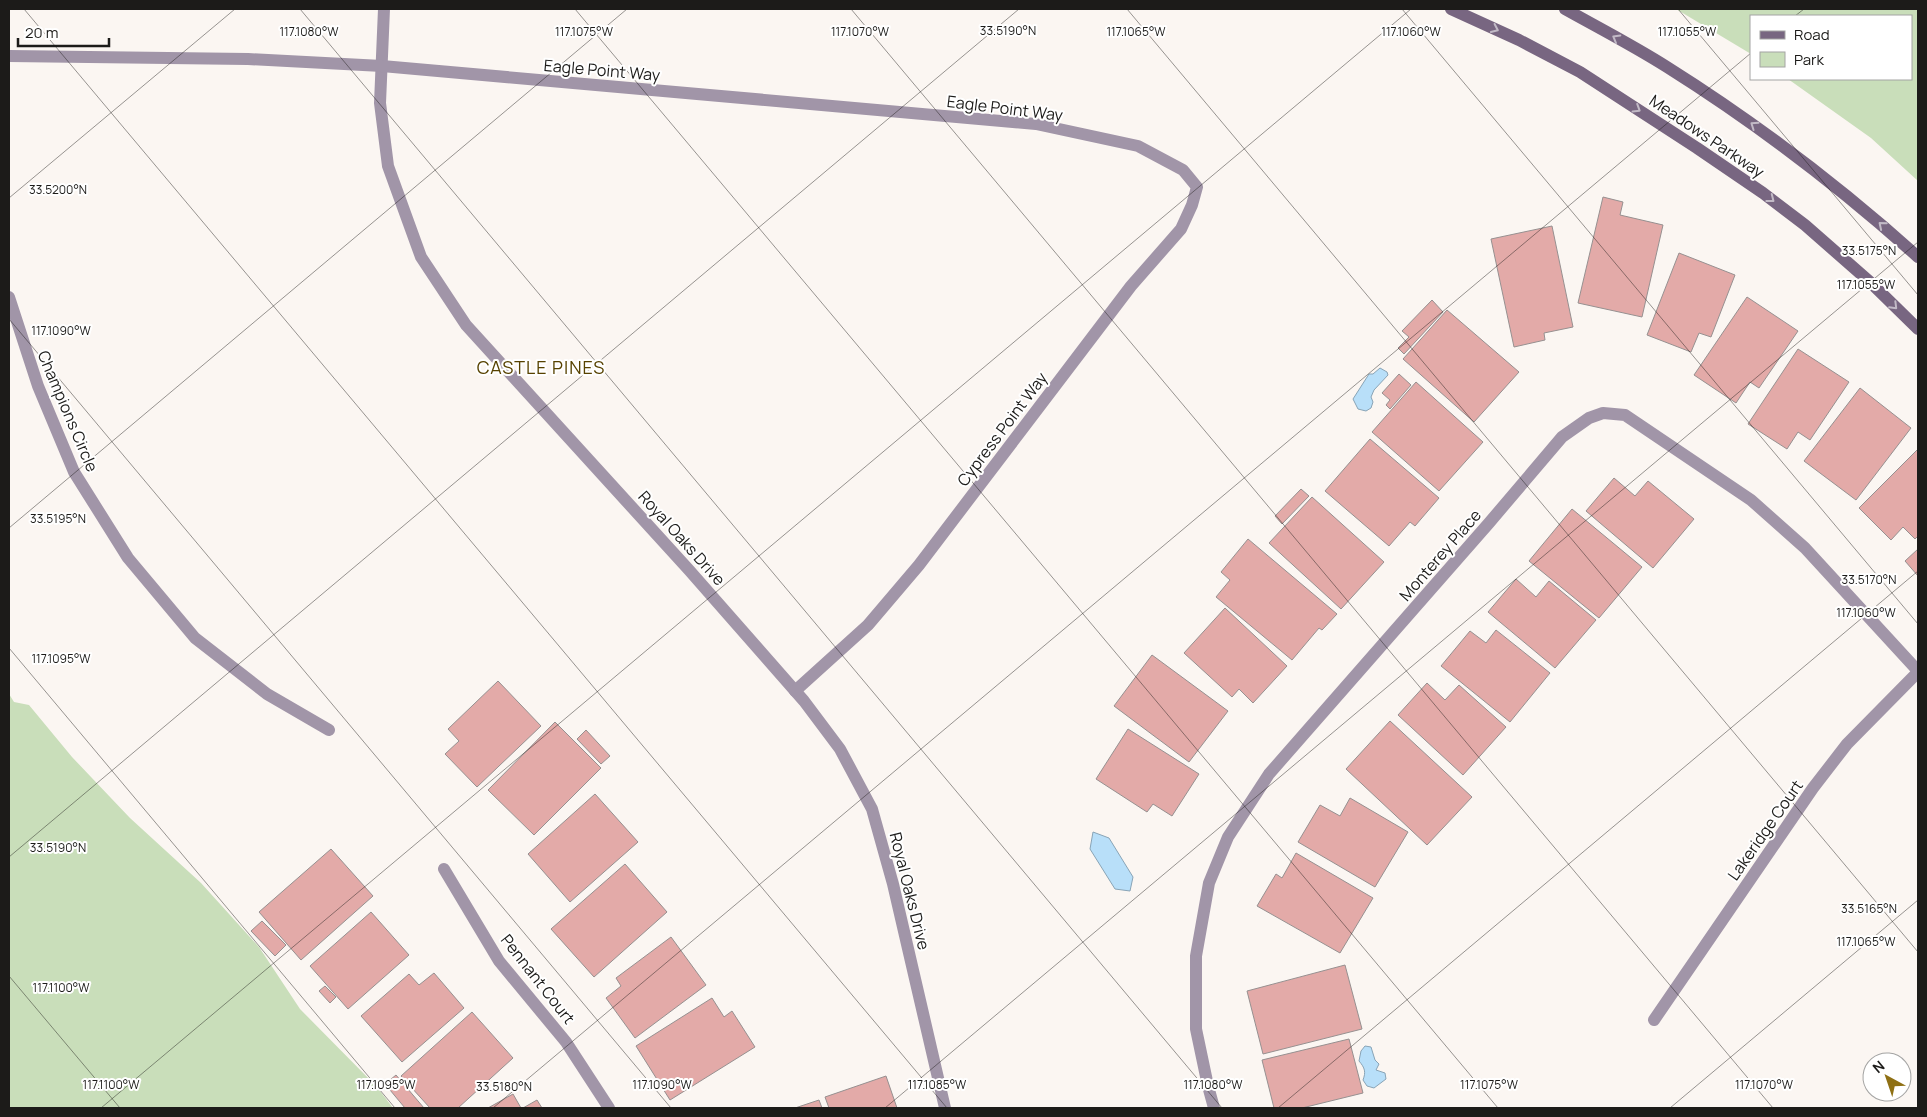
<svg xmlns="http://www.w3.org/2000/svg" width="1927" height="1117" font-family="Manrope,sans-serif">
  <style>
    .green { fill: #c9deba }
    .water { fill: #b8dff9; stroke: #89a4b6 }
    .building { fill: #e3aaa8; stroke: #969090 }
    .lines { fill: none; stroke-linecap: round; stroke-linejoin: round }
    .street { stroke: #a195a8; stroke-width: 12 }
    .secondary { stroke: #786681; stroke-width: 12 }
    .oneway { stroke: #c2bac6 }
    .ticks { fill: none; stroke: #1c1b19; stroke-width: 1; stroke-opacity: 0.45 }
    .labels { text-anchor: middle; stroke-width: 4; stroke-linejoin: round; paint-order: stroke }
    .street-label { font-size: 16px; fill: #1c1b19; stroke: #fff }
    .neighbourhood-label { font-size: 18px; letter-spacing: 1px; fill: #574200; stroke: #fff }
    .ticks-label { font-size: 12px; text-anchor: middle; fill: #1c1b19; stroke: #fff; stroke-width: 4; stroke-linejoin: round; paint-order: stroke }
  </style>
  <rect width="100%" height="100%" fill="#fbf6f2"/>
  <g class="green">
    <polygon points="1676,9 1918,9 1918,181 1871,138 1788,79 1911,79 1911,16 1751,16 1751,54"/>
    <polygon points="9,694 14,702 29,705 72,757 130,818 201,883 259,947 300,1009 377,1087 393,1108 9,1108"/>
  </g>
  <g class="water">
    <polygon points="1380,368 1387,372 1388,375 1374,390 1371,397 1373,402 1371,408 1366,411 1358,409 1353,399 1369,374 1373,374"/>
    <polygon points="1093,832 1109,838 1133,877 1130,891 1115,889 1090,849"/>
    <path d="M1365,1046L1371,1047L1375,1060L1379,1064L1376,1070L1385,1073L1386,1079L1374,1088L1367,1086L1363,1080C1366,1072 1365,1068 1359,1061L1361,1051Z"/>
  </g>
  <g class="building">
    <polygon points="1603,197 1623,202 1620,215 1663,225 1642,317 1578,303"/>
    <polygon points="1552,226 1573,327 1544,333 1545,340 1514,347 1491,239"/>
    <polygon points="1679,253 1735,275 1711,337 1699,333 1691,352 1647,335"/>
    <polygon points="1747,297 1798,331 1759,388 1750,382 1736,403 1694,375"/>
    <polygon points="1432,300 1443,312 1404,354 1398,348 1409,337 1402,331"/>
    <polygon points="1447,310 1519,372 1474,422 1403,359"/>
    <polygon points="1798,349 1849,382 1810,440 1798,432 1787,449 1748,424"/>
    <polygon points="1399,374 1411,385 1390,409 1386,405 1390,400 1382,393"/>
    <polygon points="1416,382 1483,442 1439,491 1372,432"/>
    <polygon points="1860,388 1911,428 1856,500 1804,461"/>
    <polygon points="1370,439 1439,498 1415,526 1410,522 1389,546 1325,491"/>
    <polygon points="1918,449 1918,536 1915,539 1903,527 1891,540 1859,508"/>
    <polygon points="1614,478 1635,496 1648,481 1694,519 1653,568 1586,511"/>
    <polygon points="1301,489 1309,496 1282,524 1275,516"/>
    <polygon points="1312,497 1384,562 1341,609 1269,543"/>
    <polygon points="1572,509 1642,567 1599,618 1529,561"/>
    <polygon points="1248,539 1337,614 1322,630 1319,628 1292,660 1216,597 1230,580 1221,572"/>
    <polygon points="1918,549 1918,576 1905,561"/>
    <polygon points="1516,579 1536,597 1549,581 1596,620 1555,668 1488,612"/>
    <polygon points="1225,608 1287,666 1253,703 1239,689 1232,697 1184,653"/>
    <polygon points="1496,630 1550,673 1510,722 1441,666 1470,631 1486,643"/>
    <polygon points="1152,655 1228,711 1189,762 1114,706"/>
    <polygon points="498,681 541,726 477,787 445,754 459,741 448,729"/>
    <polygon points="1427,683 1445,700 1459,685 1506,727 1463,775 1398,715"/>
    <polygon points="1390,721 1472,797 1427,845 1346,769"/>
    <polygon points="555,722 601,768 534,835 488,790"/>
    <polygon points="1128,729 1199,774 1172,816 1153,804 1147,812 1096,779"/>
    <polygon points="586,730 610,756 601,764 577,739"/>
    <polygon points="595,794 638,842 570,902 528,854"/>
    <polygon points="1350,798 1408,832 1375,887 1298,842 1320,805 1340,816"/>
    <polygon points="331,849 373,896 301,960 259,912"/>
    <polygon points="1296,853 1373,898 1340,953 1257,906 1276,874 1282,878"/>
    <polygon points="625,864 667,912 594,977 551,929"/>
    <polygon points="371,912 409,955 348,1009 310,966"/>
    <polygon points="262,921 286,945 275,956 251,931"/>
    <polygon points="671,937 706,985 635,1038 606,998 621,986 616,978"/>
    <polygon points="1345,965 1362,1029 1263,1054 1247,991"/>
    <polygon points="434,973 464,1008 402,1062 361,1016 409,974 419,985"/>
    <polygon points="325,986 336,997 330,1003 319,991"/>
    <polygon points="712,998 724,1017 732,1011 755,1047 670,1100 636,1046"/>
    <polygon points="472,1012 513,1058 458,1108 430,1108 401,1076"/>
    <polygon points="1349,1039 1363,1093 1302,1108 1274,1108 1262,1060"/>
    <polygon points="396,1075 424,1108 405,1108 385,1084"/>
    <polygon points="886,1076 897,1108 829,1108 825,1097"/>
    <polygon points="513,1094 521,1108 488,1108"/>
    <polygon points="537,1100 542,1108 523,1108"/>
    <polygon points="819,1100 822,1108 795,1108"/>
  </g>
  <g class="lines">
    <g class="street">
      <polyline points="384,9 380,103 388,166 421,257 466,325 689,570 804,701 840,749 872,809 893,884 945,1108"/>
      <polyline points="9,56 248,59 382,66 1036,124 1138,146 1183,170 1197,187 1192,205 1181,229 1131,286 919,565 868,625 795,691"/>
      <polyline points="9,297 38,386 74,472 128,558 195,638 267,694 329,730"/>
      <polyline points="444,869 499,961 566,1042 609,1108"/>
      <polyline points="1654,1020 1813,788 1847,744 1918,672"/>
      <polyline points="1214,1108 1208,1086 1196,1029 1196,956 1209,883 1228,837 1269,774 1489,523 1562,437 1589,418 1603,413 1625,415 1751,500 1805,548 1918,671"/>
    </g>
    <g class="secondary">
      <polyline points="1451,9 1519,40 1580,72 1697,148 1763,193 1805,225 1870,282 1918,329"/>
      <path d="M1565,9C1599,28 1634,46 1667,67C1756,123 1840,187 1918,257"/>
    </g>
  </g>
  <defs><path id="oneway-chevron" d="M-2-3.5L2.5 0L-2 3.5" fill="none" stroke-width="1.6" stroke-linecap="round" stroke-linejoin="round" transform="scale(1.25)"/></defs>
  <g class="oneway">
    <use href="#oneway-chevron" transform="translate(1495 29) rotate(25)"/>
    <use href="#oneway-chevron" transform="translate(1616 38) rotate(-150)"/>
    <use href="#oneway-chevron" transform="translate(1637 109) rotate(32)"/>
    <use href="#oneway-chevron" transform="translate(1754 125) rotate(-145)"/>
    <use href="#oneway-chevron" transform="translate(1771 199) rotate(38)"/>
    <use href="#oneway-chevron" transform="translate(1882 225) rotate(-140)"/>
    <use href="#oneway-chevron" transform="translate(1894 306) rotate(45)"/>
  </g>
  <path class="ticks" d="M24,9L947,1108M300,9L1222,1108M575,9L1498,1108M851,9L1773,1108M1127,9L1918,952M1402,9L1918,624M1678,9L1918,295M1795,16L1804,9M9,198L235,9M9,319L671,1108M9,528L627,9M9,648L395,1108M9,857L1019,9M9,976L120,1108M101,1108L1411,9M493,1108L1751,53M885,1108L1918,242M1278,1108L1918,571M1670,1108L1918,900"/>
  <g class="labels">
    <g class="street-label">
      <text transform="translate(602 70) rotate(5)" y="6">Eagle Point Way</text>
      <text transform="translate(1005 108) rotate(7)" y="6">Eagle Point Way</text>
      <text transform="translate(1707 136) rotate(34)" y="6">Meadows Parkway</text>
      <text transform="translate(68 411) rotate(67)" y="6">Champions Circle</text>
      <text transform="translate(1002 429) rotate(-53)" y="6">Cypress Point Way</text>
      <text transform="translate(682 538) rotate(48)" y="6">Royal Oaks Drive</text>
      <text transform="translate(1440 555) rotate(-49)" y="6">Monterey Place</text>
      <text transform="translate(1765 830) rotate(-55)" y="6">Lakeridge Court</text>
      <text transform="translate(910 891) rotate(76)" y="6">Royal Oaks Drive</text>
      <text transform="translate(538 979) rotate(52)" y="6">Pennant Court</text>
    </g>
    <g class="neighbourhood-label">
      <text x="541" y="374">CASTLE PINES</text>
    </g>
  </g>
  <g class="ticks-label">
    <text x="1008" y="35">33.5190°N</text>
    <text x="1136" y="36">117.1065°W</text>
    <text x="1411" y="36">117.1060°W</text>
    <text x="1687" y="36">117.1055°W</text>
    <text x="309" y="36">117.1080°W</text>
    <text x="584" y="36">117.1075°W</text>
    <text x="860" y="36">117.1070°W</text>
    <text x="58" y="194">33.5200°N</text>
    <text x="1869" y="255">33.5175°N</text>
    <text x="1866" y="289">117.1055°W</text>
    <text x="61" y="335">117.1090°W</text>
    <text x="58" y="523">33.5195°N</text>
    <text x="1869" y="584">33.5170°N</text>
    <text x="1866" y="617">117.1060°W</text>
    <text x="61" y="663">117.1095°W</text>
    <text x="58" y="852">33.5190°N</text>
    <text x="1869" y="913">33.5165°N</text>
    <text x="1866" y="946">117.1065°W</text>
    <text x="61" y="992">117.1100°W</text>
    <text x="111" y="1089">117.1100°W</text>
    <text x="386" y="1089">117.1095°W</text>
    <text x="662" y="1089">117.1090°W</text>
    <text x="937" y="1089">117.1085°W</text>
    <text x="1213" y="1089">117.1080°W</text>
    <text x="1489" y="1089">117.1075°W</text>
    <text x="1764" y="1089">117.1070°W</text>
    <text x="504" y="1091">33.5180°N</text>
  </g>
  <rect width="1927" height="1117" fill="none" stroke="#1c1b19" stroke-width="20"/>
  <rect x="1750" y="15" width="162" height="65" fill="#ffffff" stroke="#a4a4a3"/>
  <rect x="1760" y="31" width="25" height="8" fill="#786681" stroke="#a4a4a3"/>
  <text x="1794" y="40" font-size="15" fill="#1c1b19">Road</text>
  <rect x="1760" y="52" width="25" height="15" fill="#c9deba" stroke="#a4a4a3"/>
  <text x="1794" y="65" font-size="15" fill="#1c1b19">Park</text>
  <g transform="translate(1887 1077) rotate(320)"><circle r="24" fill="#ffffff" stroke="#a4a4a3"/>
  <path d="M0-4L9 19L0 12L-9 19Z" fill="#8f7014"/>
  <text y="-8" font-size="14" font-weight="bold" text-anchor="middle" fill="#1c1b19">N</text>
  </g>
  <path d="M18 38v8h91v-8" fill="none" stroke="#1c1b19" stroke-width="2.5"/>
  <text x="25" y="38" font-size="15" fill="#1c1b19" stroke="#ffffff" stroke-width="4" paint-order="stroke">20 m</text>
</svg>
